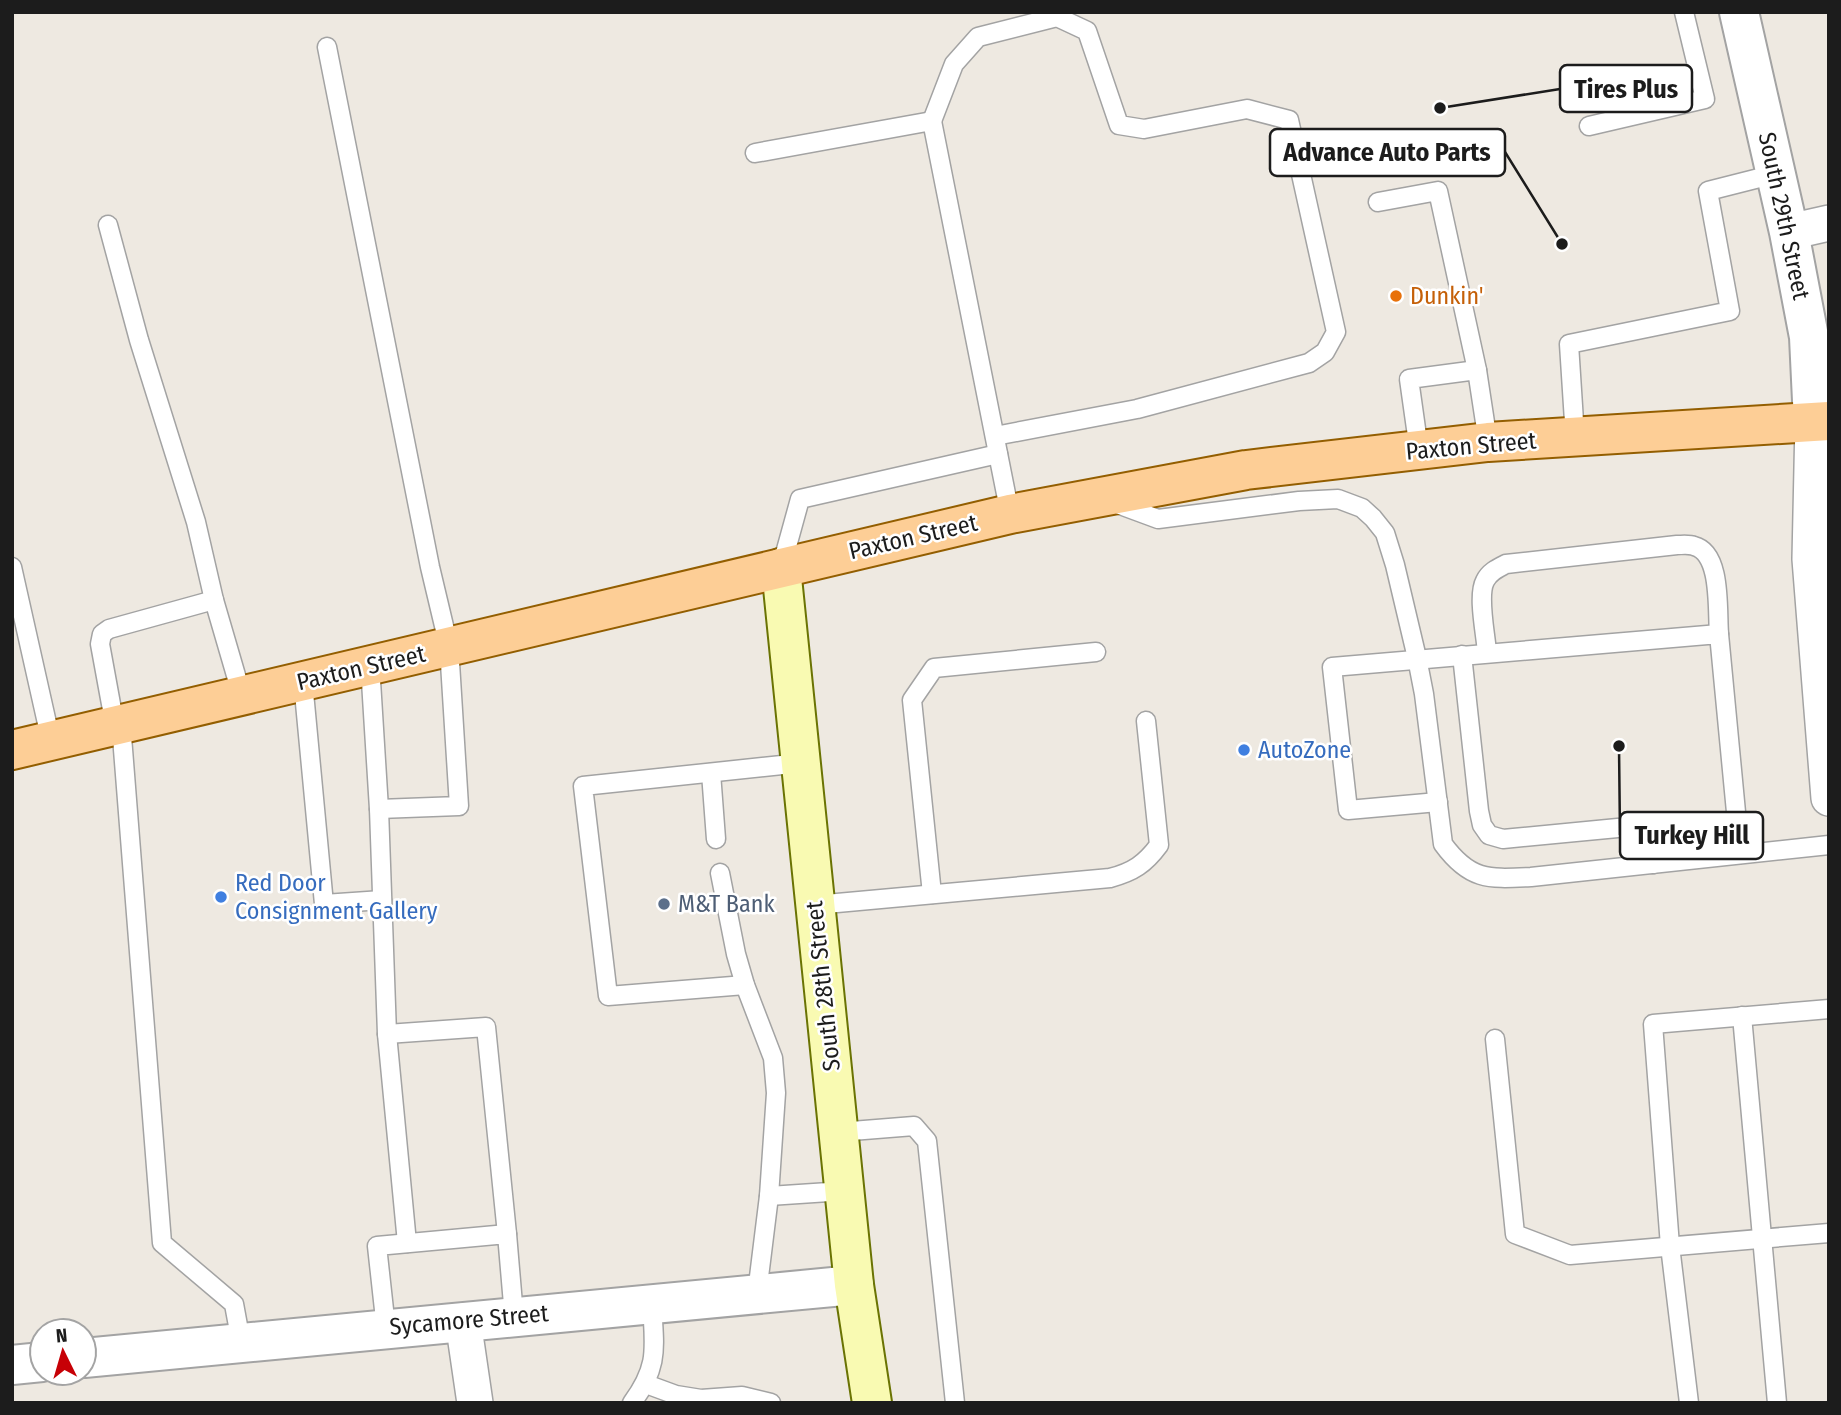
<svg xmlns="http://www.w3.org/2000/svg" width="1841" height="1415" font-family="'Fira Sans Condensed',sans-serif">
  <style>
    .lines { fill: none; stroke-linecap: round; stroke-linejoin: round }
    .service-casing { stroke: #a3a3a3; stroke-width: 21 }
    .minor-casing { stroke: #a3a3a3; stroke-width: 38 }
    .tertiary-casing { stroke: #a3a3a3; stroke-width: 42 }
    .secondary-casing { stroke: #6a7303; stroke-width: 42 }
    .primary-casing { stroke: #935e00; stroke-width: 42 }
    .service { stroke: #fff; stroke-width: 18 }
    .minor { stroke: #fff; stroke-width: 35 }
    .tertiary { stroke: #fff; stroke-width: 38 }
    .secondary { stroke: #f9fab2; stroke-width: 38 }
    .primary { stroke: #fdce96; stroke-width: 38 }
    .food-dot { fill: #e8710a; stroke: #fff; stroke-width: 2.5 }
    .shop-dot { fill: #3f7fe0; stroke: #fff; stroke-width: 2.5 }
    .service-dot { fill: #5c6f8a; stroke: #fff; stroke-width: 2.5 }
    .labels { text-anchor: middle; stroke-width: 5; stroke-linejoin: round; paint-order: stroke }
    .street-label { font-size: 24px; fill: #1c1c1c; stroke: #fff }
    .food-label { font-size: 24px; fill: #c56008; stroke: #fff; text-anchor: start }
    .shop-label { font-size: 24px; fill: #366cbe; stroke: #fff; text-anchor: start }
    .service-label { font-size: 24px; fill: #4e5e75; stroke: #fff; text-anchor: start }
    .leader { fill: none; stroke: #1c1c1c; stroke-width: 2.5 }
    .callout-dot { fill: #1c1c1c; stroke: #fff; stroke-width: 2.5 }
    .callout { fill: #fff; stroke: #1c1c1c; stroke-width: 2.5 }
    .callout-label { font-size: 26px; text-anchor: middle; font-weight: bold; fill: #1c1c1c }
  </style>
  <rect width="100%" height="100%" fill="#eee9e1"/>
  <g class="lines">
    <g class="service-casing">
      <g id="service">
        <polyline points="327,47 430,567 449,647 459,806 379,809"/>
        <polyline points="932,121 954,64 978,37 1057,17 1087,31 1119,125 1144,129 1247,109 1289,120 1336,332 1325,352 1309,363 1137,409 995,436"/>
        <polyline points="1589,126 1705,99 1684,12"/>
        <polyline points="755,153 932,121 1010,514"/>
        <polyline points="1378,202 1438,191 1477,370"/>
        <polyline points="108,225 139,340 196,522 214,600 242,696"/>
        <polyline points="1575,437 1569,344 1730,311 1708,191 1775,174"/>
        <polyline points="1419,450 1409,379 1477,370 1488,442"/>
        <path d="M1112,502L1158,519L1299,501L1338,499L1362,508L1373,518L1385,533L1395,565L1417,658L1424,694L1443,844C1470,881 1489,879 1531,877L1829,845"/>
        <polyline points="12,567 51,741"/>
        <polyline points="781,568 800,499 998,454"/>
        <path d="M1487,653C1486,635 1477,596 1485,581C1489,572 1498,568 1506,564L1677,545C1682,545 1689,544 1694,546C1722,553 1717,610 1719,634"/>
        <polyline points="1462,655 1479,811 1482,825 1489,835 1503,839 1628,827 1641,829 1653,864"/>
        <polyline points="370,665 379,809 387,1034 407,1243"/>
        <polyline points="303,682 324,904 382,900"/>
        <polyline points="121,724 162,1243 234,1304 241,1342"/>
        <polyline points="115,726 100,644 102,634 109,629 214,600"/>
        <polyline points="711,773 716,839"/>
        <polyline points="1438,802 1348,810 1332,667 1719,634 1740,854"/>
        <polyline points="720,873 736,954 745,985 773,1058 776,1093 769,1196 757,1293"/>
        <polyline points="932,894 912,700 934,668 1096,652"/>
        <path d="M815,905L1110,878C1133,872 1145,864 1159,845L1146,721"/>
        <polyline points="745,985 608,996 583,786 801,763"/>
        <polyline points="1742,1016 1777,1403"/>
        <polyline points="387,1034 486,1027 507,1234"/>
        <polyline points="1495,1039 1515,1234 1570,1255 1829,1233"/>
        <polyline points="839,1132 914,1126 927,1141 955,1403"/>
        <polyline points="769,1196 844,1191"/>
        <polyline points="386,1328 377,1246 507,1234 514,1316"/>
        <polyline points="646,1384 676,1395 701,1399 742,1396 771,1403"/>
        <path d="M632,1403C660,1365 654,1347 652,1303"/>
        <polyline points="1689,1403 1670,1246 1653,1024 1829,1009"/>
      </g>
    </g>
    <g class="minor-casing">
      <g id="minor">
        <polyline points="1789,232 1829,223"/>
        <polyline points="1813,422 1810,559 1829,798"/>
        <polyline points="463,1321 475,1403"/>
      </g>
    </g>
    <g class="tertiary-casing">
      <g id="tertiary">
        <polyline points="1739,12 1789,232 1809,337 1813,422"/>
        <polyline points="84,1358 854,1285"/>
        <polyline points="12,1365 42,1362"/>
      </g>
    </g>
    <g class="secondary-casing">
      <polyline id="secondary" points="781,568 854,1285 872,1403"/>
    </g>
    <g class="primary-casing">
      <polyline id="primary" points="12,750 1010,514 1246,470 1488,442 1829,421"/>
    </g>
    <use href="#service" class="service"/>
    <use href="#minor" class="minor"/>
    <use href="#tertiary" class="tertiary"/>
    <use href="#secondary" class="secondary"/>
    <use href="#primary" class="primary"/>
  </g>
  <circle class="food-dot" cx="1396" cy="296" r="7"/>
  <g class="shop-dot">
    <circle cx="1244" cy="750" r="7"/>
    <circle cx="221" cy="897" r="7"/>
  </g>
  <circle class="service-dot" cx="664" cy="904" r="7"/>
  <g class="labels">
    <g class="street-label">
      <text transform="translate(1784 216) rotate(78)" y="8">South 29th Street</text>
      <text transform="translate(1471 446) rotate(-5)" y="8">Paxton Street</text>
      <text transform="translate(913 537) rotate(-13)" y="8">Paxton Street</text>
      <text transform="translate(361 668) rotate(-13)" y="8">Paxton Street</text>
      <text transform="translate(823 986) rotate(-96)" y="8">South 28th Street</text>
      <text transform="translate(469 1320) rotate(-5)" y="8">Sycamore Street</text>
    </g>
    <g class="food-label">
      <text x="1410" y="304">Dunkin'</text>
    </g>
    <g class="shop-label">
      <text x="1258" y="758">AutoZone</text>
      <text x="235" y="891">Red Door<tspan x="235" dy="28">Consignment Gallery</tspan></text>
    </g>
    <g class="service-label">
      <text x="678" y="912">M&amp;T Bank</text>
    </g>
  </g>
  <path class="leader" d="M1440 108L1560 89M1562 244L1505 152M1619 746L1620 835"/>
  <g class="callout-dot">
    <circle cx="1440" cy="108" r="7"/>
    <circle cx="1562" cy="244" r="7"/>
    <circle cx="1619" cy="746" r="7"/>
  </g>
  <g class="callout">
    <rect x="1560" y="65" width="132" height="47" rx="7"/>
    <rect x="1270" y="129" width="235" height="47" rx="7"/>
    <rect x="1620" y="812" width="143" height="47" rx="7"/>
  </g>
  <g class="callout-label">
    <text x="1626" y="98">Tires Plus</text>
    <text x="1387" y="161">Advance Auto Parts</text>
    <text x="1692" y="844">Turkey Hill</text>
  </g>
  <rect width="1841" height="1415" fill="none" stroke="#1c1c1c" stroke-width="28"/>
  <g transform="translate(63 1352) rotate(355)"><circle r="33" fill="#ffffff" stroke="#a4a4a4" stroke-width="2"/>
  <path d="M0-5L12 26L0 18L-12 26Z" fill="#c70006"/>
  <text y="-10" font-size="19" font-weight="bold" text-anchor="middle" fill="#1c1c1c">N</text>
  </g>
</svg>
